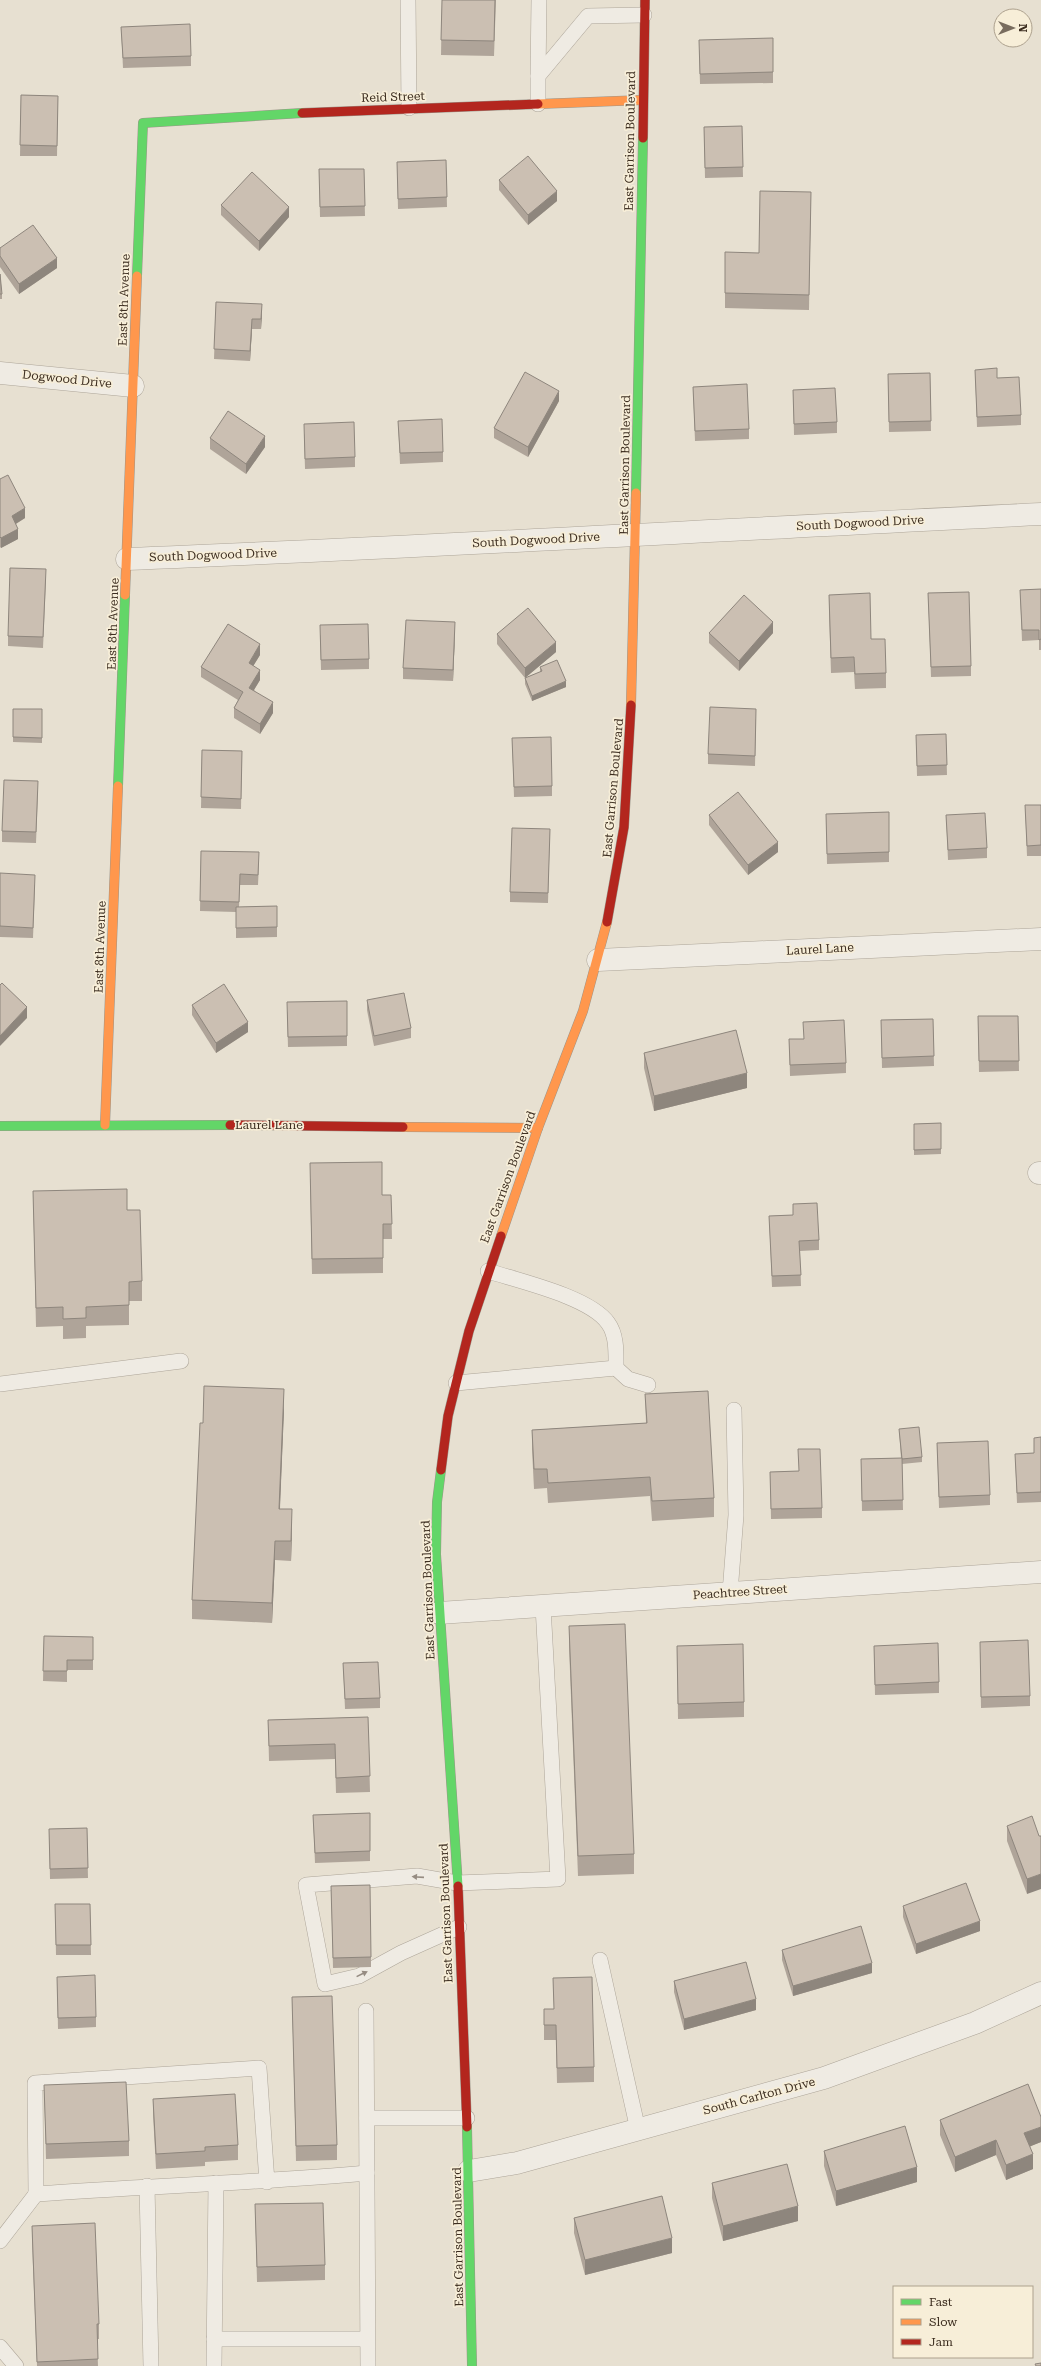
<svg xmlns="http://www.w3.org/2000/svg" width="1041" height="2366" font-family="'Roboto Serif',serif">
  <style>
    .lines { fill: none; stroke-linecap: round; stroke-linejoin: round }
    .lane-casing { stroke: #ada599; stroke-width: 16 }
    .street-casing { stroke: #ada599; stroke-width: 23 }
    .fast-casing { stroke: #9c958a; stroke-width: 10 }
    .slow-casing { stroke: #9c958a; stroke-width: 10 }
    .jam-casing { stroke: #9c958a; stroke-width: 10 }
    .lane { stroke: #efebe3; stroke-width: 15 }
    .street { stroke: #efebe3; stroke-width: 22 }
    .fast { stroke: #63d668; stroke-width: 9 }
    .slow { stroke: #ff974d; stroke-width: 9 }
    .jam { stroke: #b3261e; stroke-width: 9 }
    .wall { fill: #afa499 }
    .shaded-wall { fill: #8e867d }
    .building { fill: #cbbfb2; stroke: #8e867d }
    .oneway { fill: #968c82 }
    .labels { text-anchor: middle; stroke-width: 3.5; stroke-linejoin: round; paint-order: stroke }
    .street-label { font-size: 12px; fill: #3d2e20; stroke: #f7eed8 }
  </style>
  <rect width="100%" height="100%" fill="#e7e0d1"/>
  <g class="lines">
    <g class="lane-casing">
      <g id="lane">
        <polyline points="408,0 409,108"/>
        <polyline points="538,76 539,0"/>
        <polyline points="538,104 538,76 588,16 644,15"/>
        <path d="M488,1271C519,1281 590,1297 608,1323C617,1335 616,1353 616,1368L628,1379L648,1385"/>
        <polyline points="456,1383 616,1368"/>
        <polyline points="0,1384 181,1361"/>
        <polyline points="730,1593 736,1515 734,1410"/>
        <polyline points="459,1927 401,1953 359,1976 325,1984 306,1885 417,1876 457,1883 558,1879 543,1606"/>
        <polyline points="600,1960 638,2130"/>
        <polyline points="366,2011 368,2366"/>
        <polyline points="367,2118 467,2118"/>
        <path d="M267,2182L259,2068L35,2083L36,2194C146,2186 257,2183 367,2173"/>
        <polyline points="147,2186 151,2366"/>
        <polyline points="0,2241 36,2194"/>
        <polyline points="214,2339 367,2339"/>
        <polyline points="0,2347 16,2366"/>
        <polyline points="214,2366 216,2183"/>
      </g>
    </g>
    <g class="street-casing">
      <g id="street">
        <polyline points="0,373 133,386"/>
        <path d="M127,559C432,547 736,529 1041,514"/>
        <polyline points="598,960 1041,939"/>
        <polyline points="1039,1173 1041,1173"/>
        <polyline points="439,1613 1041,1572"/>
        <polyline points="469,2171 517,2163 824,2078 975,2023 1041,1993"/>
      </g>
    </g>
    <g class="fast-casing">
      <g id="fast">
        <polyline points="137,276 143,123 302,113"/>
        <polyline points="636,493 643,138"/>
        <polyline points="118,786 125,595"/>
        <polyline points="0,1126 230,1125"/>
        <polyline points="441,1470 437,1502 436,1554 458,1886"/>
        <polyline points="467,2127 472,2366"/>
      </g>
    </g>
    <g class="slow-casing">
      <g id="slow">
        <polyline points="538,104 643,100"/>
        <polyline points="125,595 137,276"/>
        <polyline points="631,705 636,493"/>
        <polyline points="105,1125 118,786"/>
        <polyline points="403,1127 538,1128"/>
        <polyline points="501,1236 538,1128 583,1011 607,922"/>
      </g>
    </g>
    <g class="jam-casing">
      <g id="jam">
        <polyline points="302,113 538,104"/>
        <polyline points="643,138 645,0"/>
        <polyline points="607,922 624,827 631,705"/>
        <polyline points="230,1125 403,1127"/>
        <polyline points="441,1470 448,1416 469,1331 501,1236"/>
        <polyline points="458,1886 467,2127"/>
      </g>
    </g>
    <use href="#lane" class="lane"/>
    <use href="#street" class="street"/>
    <use href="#fast" class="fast"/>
    <use href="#slow" class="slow"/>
    <use href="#jam" class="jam"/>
  </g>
  <g class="wall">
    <polygon points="442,0 496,0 494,56 441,55"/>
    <polygon points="121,27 191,56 191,66 123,68"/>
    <polygon points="699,50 773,72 773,83 700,84"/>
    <polygon points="21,95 58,96 57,156 20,156"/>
    <polygon points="742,126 743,177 705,178 704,127"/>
    <polygon points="446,160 447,207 398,209 397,162"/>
    <polygon points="319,169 364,169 365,216 320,217"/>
    <polygon points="499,180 557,201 528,225 499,190"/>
    <polygon points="811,192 809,310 725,308 725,293"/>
    <polygon points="221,205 289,217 259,251 221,215"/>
    <polygon points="0,248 57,268 19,294 0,267"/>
    <polygon points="0,274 2,294 2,299 0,299"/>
    <polygon points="216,302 262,314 261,329 252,329 250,361 214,359"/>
    <polygon points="975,370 1021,415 1021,425 977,427"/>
    <polygon points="930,373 931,431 889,432 888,374"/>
    <polygon points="693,387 749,429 749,439 695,441"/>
    <polygon points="793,390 837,422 837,433 794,435"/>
    <polygon points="559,401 528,457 494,438 494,428"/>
    <polygon points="398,421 443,452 443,462 400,464"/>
    <polygon points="304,434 355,457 355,467 305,469"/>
    <polygon points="210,438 265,447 246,474 210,449"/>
    <polygon points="0,479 25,518 16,524 18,539 1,548 0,547"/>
    <polygon points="46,579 43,648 8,646 8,636"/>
    <polygon points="1041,589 1041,650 1039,650 1039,640 1022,641 1020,590"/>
    <polygon points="928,593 971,666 971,676 931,677"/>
    <polygon points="829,595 871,639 886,673 886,688 855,689 854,672 831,673 829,610"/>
    <polygon points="455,632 453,681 403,679 403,668"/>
    <polygon points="709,633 773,633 739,671 709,643"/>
    <polygon points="497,634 556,652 525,678 497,644"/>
    <polygon points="320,635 369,659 369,669 321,670"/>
    <polygon points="260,655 253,666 260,680 254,690 273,713 260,734 234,718 234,708 238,700 201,677 201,667"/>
    <polygon points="540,667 566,687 532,701 525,684 525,678 540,672"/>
    <polygon points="42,709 42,743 13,742 13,737"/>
    <polygon points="756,719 755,766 708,764 708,754"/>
    <polygon points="946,734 947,775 917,776 916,735"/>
    <polygon points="512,738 552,786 552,796 514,797"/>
    <polygon points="202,750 242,751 241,809 201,808"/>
    <polygon points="38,791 36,843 2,842 2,831"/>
    <polygon points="1025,805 1041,805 1041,856 1027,856"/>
    <polygon points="889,812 889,862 827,864 826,814"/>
    <polygon points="709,815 778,852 748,875 709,825"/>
    <polygon points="946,815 987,848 987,858 948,860"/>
    <polygon points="550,829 548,903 510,902 510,892"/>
    <polygon points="201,851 259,863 258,885 240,885 239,907 277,906 277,937 236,938 236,912 200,911"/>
    <polygon points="0,873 35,885 33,938 0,937"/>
    <polygon points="367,1000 411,1028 411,1038 374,1046 367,1010"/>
    <polygon points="347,1001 347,1046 288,1047 287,1012"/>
    <polygon points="192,1005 248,1032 216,1053 192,1015"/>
    <polygon points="978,1016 1018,1016 1019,1071 979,1072"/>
    <polygon points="933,1019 934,1066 882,1068 881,1020"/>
    <polygon points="789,1039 804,1039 846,1063 846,1073 790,1076"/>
    <polygon points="644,1053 747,1088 654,1111 644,1068"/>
    <polygon points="941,1123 941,1154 914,1155 914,1124"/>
    <polygon points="310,1179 382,1195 391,1195 392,1239 383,1239 383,1273 312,1274"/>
    <polygon points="33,1191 127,1210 142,1281 142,1301 129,1301 129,1325 86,1326 86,1338 63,1339 63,1326 36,1327"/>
    <polygon points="793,1204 819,1240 819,1250 800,1251 801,1286 772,1287 769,1216 793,1215"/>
    <polygon points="645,1394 714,1498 714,1517 652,1521 650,1496 548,1503 547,1488 534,1489 532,1449 532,1430 646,1423"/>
    <polygon points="284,1409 280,1509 292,1529 291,1561 275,1560 272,1623 192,1619 192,1600 203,1423"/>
    <polygon points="899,1429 922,1457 922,1462 902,1464 903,1510 862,1511 861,1459 901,1458"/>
    <polygon points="1041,1437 1041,1502 1017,1503 1015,1454 1034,1453"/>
    <polygon points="937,1443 990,1495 990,1505 939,1508"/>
    <polygon points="799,1471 822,1508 822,1518 771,1519 770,1472"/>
    <polygon points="569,1626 634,1854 634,1874 578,1876 569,1646"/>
    <polygon points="44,1636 93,1637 93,1670 67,1670 67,1682 43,1681"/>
    <polygon points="677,1646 744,1702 744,1717 678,1719"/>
    <polygon points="874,1646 939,1682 939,1693 875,1695"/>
    <polygon points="980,1652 1030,1696 1030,1706 981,1708"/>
    <polygon points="343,1663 380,1698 380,1708 345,1709"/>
    <polygon points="368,1717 370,1792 336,1793 335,1759 269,1761 268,1720"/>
    <polygon points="370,1813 370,1861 315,1863 313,1815"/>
    <polygon points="1007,1826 1039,1836 1027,1894 1007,1841"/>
    <polygon points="87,1828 88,1878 50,1879 49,1829"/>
    <polygon points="331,1886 371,1957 371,1967 333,1968"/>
    <polygon points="55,1904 90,1904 91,1955 56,1955"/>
    <polygon points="903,1906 980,1931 916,1954 903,1917"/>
    <polygon points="782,1950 872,1973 793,1996 782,1960"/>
    <polygon points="57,1977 96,2017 96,2027 58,2029"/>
    <polygon points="553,1978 594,2067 594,2082 557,2083 556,2040 544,2040 544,2009 554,2009"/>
    <polygon points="674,1981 756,2010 684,2030 674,1992"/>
    <polygon points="292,1997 337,2145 337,2160 296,2161"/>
    <polygon points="44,2085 129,2141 129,2156 46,2159"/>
    <polygon points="153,2099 238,2145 238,2160 205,2162 205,2166 156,2169 153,2114"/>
    <polygon points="940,2120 1041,2142 1030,2146 1033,2169 1006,2180 996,2155 955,2172 940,2135"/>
    <polygon points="824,2151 917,2182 836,2206 824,2166"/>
    <polygon points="712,2183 798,2221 723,2241 712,2198"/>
    <polygon points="255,2204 325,2265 325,2280 257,2282"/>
    <polygon points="574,2218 672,2253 585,2275 574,2233"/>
    <polygon points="32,2226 99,2324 99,2339 97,2339 98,2366 37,2366 32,2241"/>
  </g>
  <g class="shaded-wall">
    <polygon points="557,191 557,201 528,225 528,215"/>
    <polygon points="289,207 289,217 259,251 259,241"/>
    <polygon points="57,258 57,268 19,294 19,284"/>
    <polygon points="262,304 262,314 261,329 261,319"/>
    <polygon points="252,319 252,329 250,361 250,351"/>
    <polygon points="559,391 559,401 528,457 528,447"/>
    <polygon points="265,436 265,447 246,474 246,464"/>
    <polygon points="25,508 25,518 12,526 12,516"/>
    <polygon points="18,529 18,539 1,548 1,538"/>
    <polygon points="455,622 455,632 453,681 453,670"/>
    <polygon points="773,622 773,633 739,671 739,661"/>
    <polygon points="556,642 556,652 525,678 525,668"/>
    <polygon points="260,644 260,655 249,673 249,663"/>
    <polygon points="260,670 260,680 249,698 249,688"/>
    <polygon points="566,681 566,687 532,701 532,696"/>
    <polygon points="273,702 273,713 260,734 260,724"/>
    <polygon points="778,842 778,852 748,875 748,865"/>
    <polygon points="27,1007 27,1018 0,1046 0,1036"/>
    <polygon points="248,1022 248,1032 216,1053 216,1043"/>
    <polygon points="747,1073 747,1088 654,1111 654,1096"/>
    <polygon points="284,1389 284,1409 279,1528 279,1509"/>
    <polygon points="292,1509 292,1529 291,1561 291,1541"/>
    <polygon points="275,1541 275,1560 272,1623 272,1603"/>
    <polygon points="1041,1874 1041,1889 1027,1894 1027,1879"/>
    <polygon points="980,1921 980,1931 916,1954 916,1944"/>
    <polygon points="872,1963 872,1973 793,1996 793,1986"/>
    <polygon points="756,1999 756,2010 684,2030 684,2019"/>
    <polygon points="1041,2127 1041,2142 1024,2149 1024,2133"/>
    <polygon points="996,2140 996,2155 955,2172 955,2157"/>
    <polygon points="1033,2154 1033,2169 1006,2180 1006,2165"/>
    <polygon points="917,2167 917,2182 836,2206 836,2191"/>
    <polygon points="798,2206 798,2221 723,2241 723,2226"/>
    <polygon points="672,2238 672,2253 585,2275 585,2260"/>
  </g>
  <g class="building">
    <polygon points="442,0 495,0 494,41 441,40"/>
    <polygon points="190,24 191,56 123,58 121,27"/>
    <polygon points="773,38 773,72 700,74 699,40"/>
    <polygon points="21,95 58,96 57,146 20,145"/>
    <polygon points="742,126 743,167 705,168 704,127"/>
    <polygon points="528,156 557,191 528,215 499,180"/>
    <polygon points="446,160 447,197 398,199 397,162"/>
    <polygon points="319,169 364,169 365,206 320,207"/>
    <polygon points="252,172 289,207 259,241 221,205"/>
    <polygon points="760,191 811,192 809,295 725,293 725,252 759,253"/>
    <polygon points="33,225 57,258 19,284 0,256 0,248"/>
    <polygon points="0,274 2,294 0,294"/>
    <polygon points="216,302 262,304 261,319 252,319 250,351 214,349"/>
    <polygon points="997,368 997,378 1019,377 1021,415 977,417 975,370"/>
    <polygon points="525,372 559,391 528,447 494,428"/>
    <polygon points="930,373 931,421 889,422 888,374"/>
    <polygon points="747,384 749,429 695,431 693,387"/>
    <polygon points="835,388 837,422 794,424 793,390"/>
    <polygon points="228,411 265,436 246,464 210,438"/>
    <polygon points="442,419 443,452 400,453 398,421"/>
    <polygon points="354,422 355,457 305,459 304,424"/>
    <polygon points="8,475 25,508 12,516 18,529 1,538 0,537 0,479"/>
    <polygon points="10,568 46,569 43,637 8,636"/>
    <polygon points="1041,589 1041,639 1039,640 1039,630 1022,630 1020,590"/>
    <polygon points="969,592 971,666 931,667 928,593"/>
    <polygon points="870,593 871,639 885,639 886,673 855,674 854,657 831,658 829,595"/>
    <polygon points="744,595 773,622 739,661 709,633"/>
    <polygon points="528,608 556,642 525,668 497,634"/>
    <polygon points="406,620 455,622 453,670 403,668"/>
    <polygon points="228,624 260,644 249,663 260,670 249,688 273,702 260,724 234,708 243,692 201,667"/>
    <polygon points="368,624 369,659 321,660 320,625"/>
    <polygon points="557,660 566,681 532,696 525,678 542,671 540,667"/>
    <polygon points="710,707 756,709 755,756 708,754"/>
    <polygon points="13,709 42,709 42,738 13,737"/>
    <polygon points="946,734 947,765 917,766 916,735"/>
    <polygon points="551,737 552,786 514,787 512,738"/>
    <polygon points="202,750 242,751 241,799 201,797"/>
    <polygon points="4,780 38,781 36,832 2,831"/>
    <polygon points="738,792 778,842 748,865 709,815"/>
    <polygon points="1025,805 1041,805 1041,845 1027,846"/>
    <polygon points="889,812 889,852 827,854 826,814"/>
    <polygon points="985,813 987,848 948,850 946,815"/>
    <polygon points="512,828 550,829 548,893 510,892"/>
    <polygon points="201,851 259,852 258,875 240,874 239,902 200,901"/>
    <polygon points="0,873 35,875 33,928 0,926"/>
    <polygon points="277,906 277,927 236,928 236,907"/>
    <polygon points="2,983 27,1007 0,1036 0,985"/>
    <polygon points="224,984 248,1022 216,1043 192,1005"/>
    <polygon points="404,993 411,1028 374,1036 367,1000"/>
    <polygon points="347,1001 347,1036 288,1037 287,1002"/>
    <polygon points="978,1016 1018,1016 1019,1061 979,1061"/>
    <polygon points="933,1019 934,1056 882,1058 881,1020"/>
    <polygon points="844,1020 846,1063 790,1065 789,1039 804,1039 803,1022"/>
    <polygon points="736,1030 747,1073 654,1096 644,1053"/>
    <polygon points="941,1123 941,1149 914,1150 914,1124"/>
    <polygon points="382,1162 382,1195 391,1195 392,1224 383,1224 383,1258 312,1259 310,1163"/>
    <polygon points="127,1189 127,1210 140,1210 142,1281 129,1282 129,1305 86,1307 86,1318 63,1319 63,1307 36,1308 33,1191"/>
    <polygon points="817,1203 819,1240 799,1241 801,1275 772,1276 769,1216 793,1215 793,1204"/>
    <polygon points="204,1386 284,1389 279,1509 292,1509 291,1541 275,1541 272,1603 192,1600 200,1423 203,1423"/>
    <polygon points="708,1391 714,1498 652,1501 650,1477 548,1483 547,1469 534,1469 532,1430 647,1423 645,1394"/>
    <polygon points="919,1427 922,1457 902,1459 899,1429"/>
    <polygon points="1041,1437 1041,1492 1017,1493 1015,1454 1034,1453 1034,1438"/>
    <polygon points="988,1441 990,1495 939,1497 937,1443"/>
    <polygon points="798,1449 820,1449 822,1508 771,1509 770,1472 799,1471"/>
    <polygon points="902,1458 903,1500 862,1501 861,1459"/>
    <polygon points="625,1624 634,1854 578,1856 569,1626"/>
    <polygon points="44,1636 93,1637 93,1660 67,1660 67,1671 43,1671"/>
    <polygon points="1028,1640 1030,1696 981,1697 980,1642"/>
    <polygon points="938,1643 939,1682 875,1685 874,1646"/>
    <polygon points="743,1644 744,1702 678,1704 677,1646"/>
    <polygon points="378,1662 380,1698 345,1699 343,1663"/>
    <polygon points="368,1717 370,1776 336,1778 335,1744 269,1746 268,1720"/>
    <polygon points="370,1813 370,1851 315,1853 313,1815"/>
    <polygon points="1032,1816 1039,1836 1041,1836 1041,1874 1027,1879 1007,1826"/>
    <polygon points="87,1828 88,1868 50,1869 49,1829"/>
    <polygon points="966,1883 980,1921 916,1944 903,1906"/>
    <polygon points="370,1885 371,1957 333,1958 331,1886"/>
    <polygon points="55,1904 90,1904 91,1945 56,1945"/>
    <polygon points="861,1926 872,1963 793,1986 782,1950"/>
    <polygon points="746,1962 756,1999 684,2019 674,1981"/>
    <polygon points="95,1975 96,2017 58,2018 57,1977"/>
    <polygon points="592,1977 594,2067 557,2068 556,2025 544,2025 544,2009 554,2009 553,1978"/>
    <polygon points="332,1996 337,2145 296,2146 292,1997"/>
    <polygon points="126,2082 129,2141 46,2144 44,2085"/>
    <polygon points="1028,2084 1041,2117 1041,2127 1024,2133 1033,2154 1006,2165 996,2140 955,2157 940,2120"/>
    <polygon points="235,2094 238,2145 205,2147 205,2151 156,2154 153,2099"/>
    <polygon points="905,2126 917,2167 836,2191 824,2151"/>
    <polygon points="787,2164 798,2206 723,2226 712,2183"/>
    <polygon points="662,2196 672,2238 585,2260 574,2218"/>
    <polygon points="323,2203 325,2265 257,2267 255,2204"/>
    <polygon points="95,2223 99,2324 97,2324 98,2359 37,2362 32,2226"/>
    <polygon points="1041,2363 1041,2366 1036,2366 1035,2364"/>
  </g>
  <defs><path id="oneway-solid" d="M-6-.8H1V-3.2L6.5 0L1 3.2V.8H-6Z"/></defs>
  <g class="oneway">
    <use href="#oneway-solid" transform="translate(418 1877) rotate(-176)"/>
    <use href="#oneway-solid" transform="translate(362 1974) rotate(-26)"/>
  </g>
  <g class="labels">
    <g class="street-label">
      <text transform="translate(393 97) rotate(-2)" y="4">Reid Street</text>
      <text transform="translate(630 141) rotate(-89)" y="4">East Garrison Boulevard</text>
      <text transform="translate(124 300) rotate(-88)" y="4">East 8th Avenue</text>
      <text transform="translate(67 379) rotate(6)" y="4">Dogwood Drive</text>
      <text transform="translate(625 465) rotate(-89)" y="4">East Garrison Boulevard</text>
      <text transform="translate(860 523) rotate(-3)" y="4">South Dogwood Drive</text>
      <text transform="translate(536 540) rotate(-3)" y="4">South Dogwood Drive</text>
      <text transform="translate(213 555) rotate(-2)" y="4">South Dogwood Drive</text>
      <text transform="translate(113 624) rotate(-88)" y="4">East 8th Avenue</text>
      <text transform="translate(613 788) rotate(-85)" y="4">East Garrison Boulevard</text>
      <text transform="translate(100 947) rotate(-88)" y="4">East 8th Avenue</text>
      <text transform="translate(820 949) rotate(-3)" y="4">Laurel Lane</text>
      <text x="269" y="1129">Laurel Lane</text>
      <text transform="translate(508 1177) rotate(-70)" y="4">East Garrison Boulevard</text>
      <text transform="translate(428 1590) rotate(-92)" y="4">East Garrison Boulevard</text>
      <text transform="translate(740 1592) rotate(-4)" y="4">Peachtree Street</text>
      <text transform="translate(446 1913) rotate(-92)" y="4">East Garrison Boulevard</text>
      <text transform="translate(759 2096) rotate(-15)" y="4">South Carlton Drive</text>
      <text transform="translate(458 2237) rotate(-91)" y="4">East Garrison Boulevard</text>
    </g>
  </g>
  <rect x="893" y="2286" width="140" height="72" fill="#f7eed8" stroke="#ada18e"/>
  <rect x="901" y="2299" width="20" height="6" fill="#63d668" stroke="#ada18e"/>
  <text x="929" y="2306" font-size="12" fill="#3d2e20">Fast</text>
  <rect x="901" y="2319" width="20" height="6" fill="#ff974d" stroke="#ada18e"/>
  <text x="929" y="2326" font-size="12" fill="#3d2e20">Slow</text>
  <rect x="901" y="2339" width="20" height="6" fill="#b3261e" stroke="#ada18e"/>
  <text x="929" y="2346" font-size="12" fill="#3d2e20">Jam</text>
  <g transform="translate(1013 28) rotate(90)"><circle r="19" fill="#f7eed8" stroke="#ada18e"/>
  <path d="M0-3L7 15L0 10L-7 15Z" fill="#786c5e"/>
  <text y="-6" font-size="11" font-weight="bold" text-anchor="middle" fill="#3d2e20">N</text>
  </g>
</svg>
